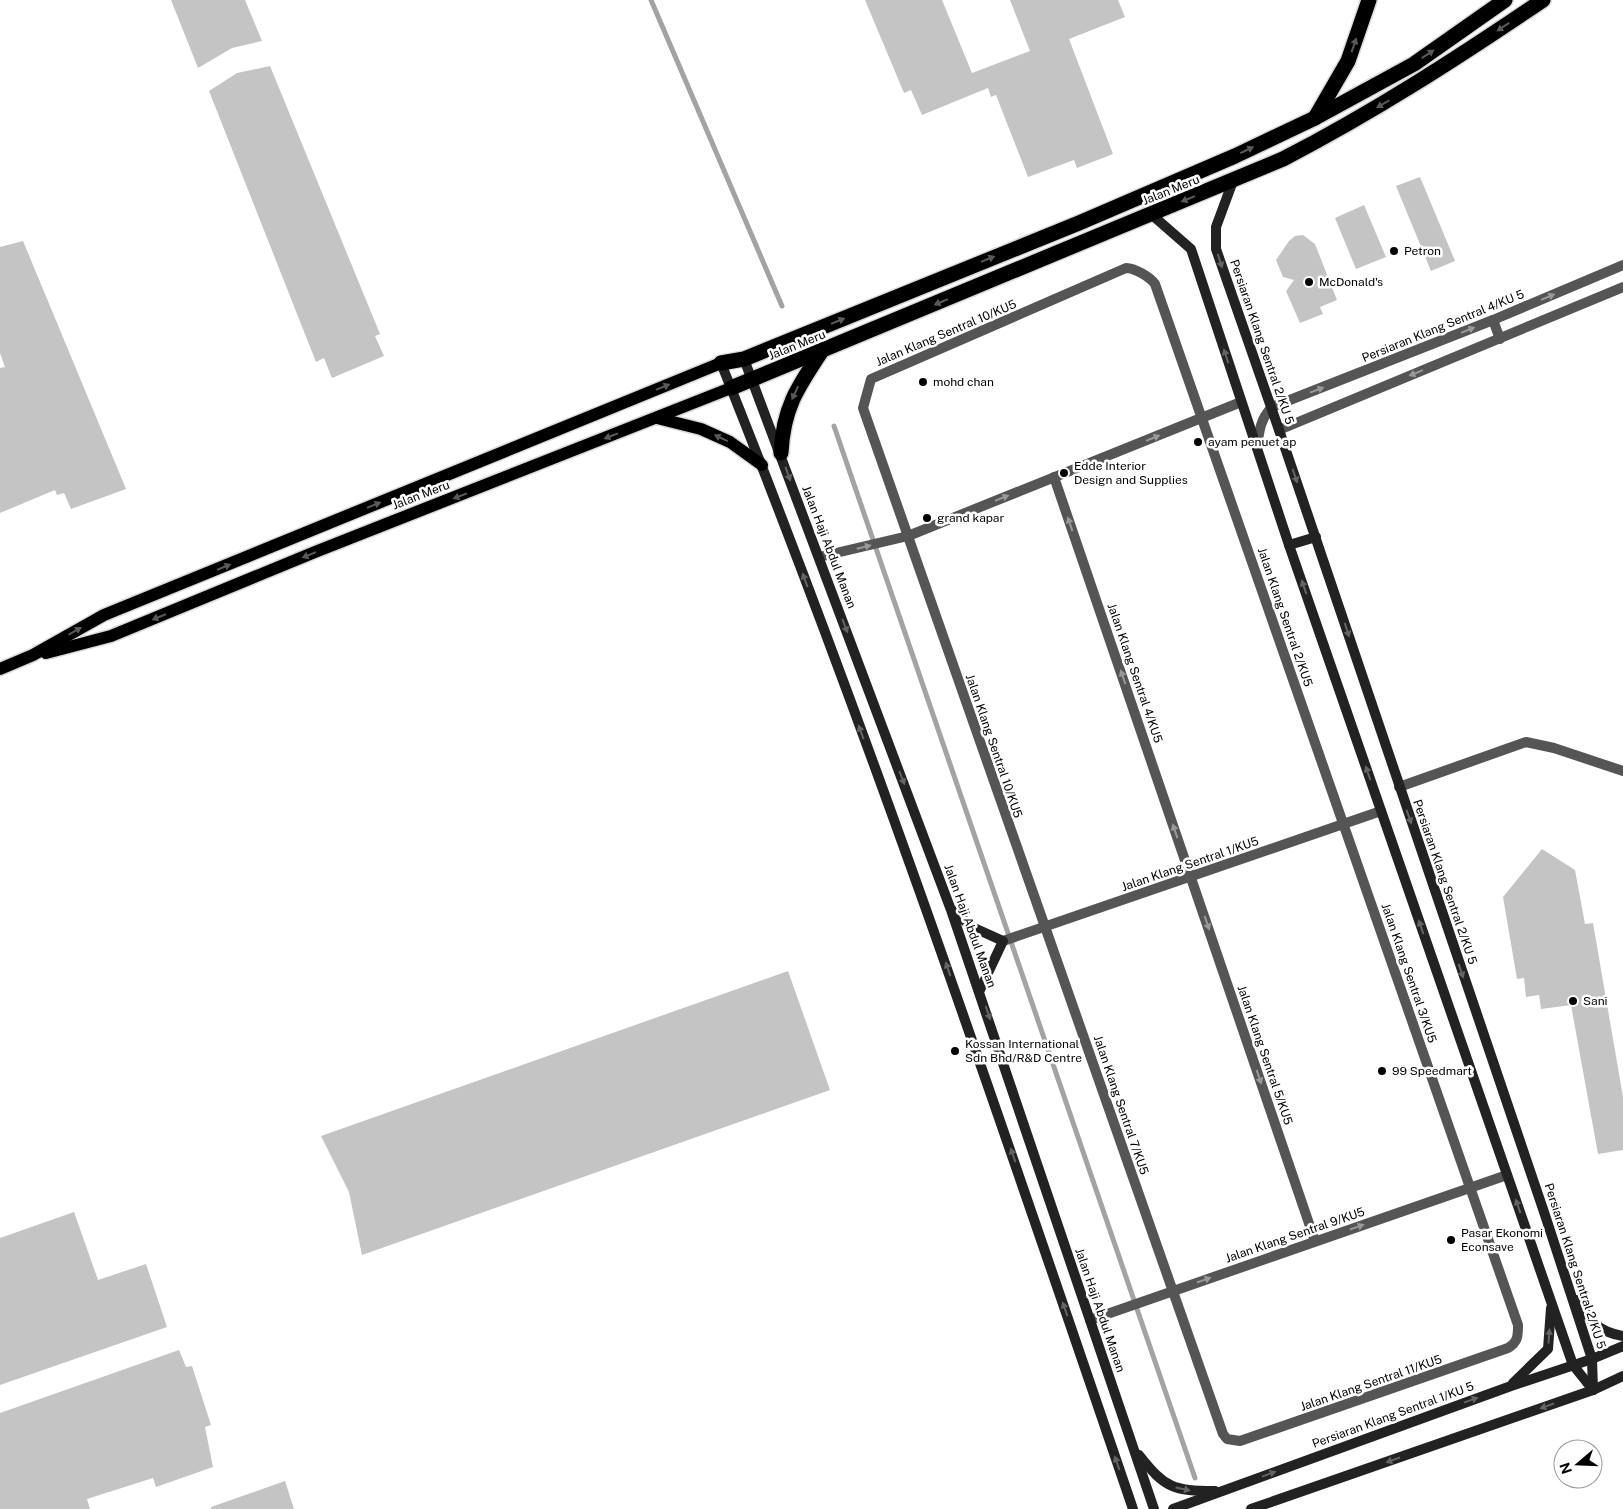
<svg xmlns="http://www.w3.org/2000/svg" width="1623" height="1509" font-family="'Public Sans',sans-serif">
  <style>
    .lines { fill: none; stroke-linecap: round; stroke-linejoin: round }
    .stream { stroke: #a3a3a3; stroke-width: 5 }
    .building { fill: #c4c4c4 }
    .primary-casing { stroke: #dbdbdb; stroke-width: 15 }
    .highway-casing { stroke: #dbdbdb; stroke-width: 18 }
    .street { stroke: #555; stroke-width: 10 }
    .secondary { stroke: #222; stroke-width: 10 }
    .primary { stroke: #000; stroke-width: 12 }
    .highway { stroke: #000; stroke-width: 15 }
    .oneway { fill: #595959 }
    .oneway2 { fill: #646464 }
    .oneway3 { fill: #999 }
    .poi-dot { fill: #000; stroke: #fff; stroke-width: 2 }
    .labels { text-anchor: middle; stroke-width: 5; stroke-linejoin: round; paint-order: stroke }
    .street-label { font-size: 12px; fill: #000; stroke: #fff }
    .poi-label { font-size: 12px; fill: #000; stroke: #fff; text-anchor: start }
  </style>
  <rect width="100%" height="100%" fill="#fff"/>
  <g class="lines">
    <g class="stream">
      <polyline points="651,0 782,306"/>
      <polyline points="834,426 1195,1478"/>
    </g>
  </g>
  <g class="building">
    <polygon points="171,0 245,0 262,41 232,48 198,68"/>
    <polygon points="865,0 942,0 972,73 1030,51 1010,0 1118,0 1125,17 1069,39 1113,154 1077,168 1074,160 1028,177 996,95 991,97 988,88 922,115 911,90 904,93"/>
    <polygon points="270,66 380,334 375,336 384,356 332,378 324,358 316,362 209,91 237,73"/>
    <polygon points="1420,177 1455,261 1431,271 1396,186"/>
    <polygon points="1364,205 1386,257 1356,269 1335,218"/>
    <polygon points="1303,235 1315,244 1337,300 1320,307 1323,314 1300,323 1286,291 1294,280 1283,277 1276,260 1289,241 1295,236"/>
    <polygon points="23,241 126,489 71,509 64,493 57,495 55,490 0,513 0,368 5,367 0,353 0,247"/>
    <polygon points="1542,849 1575,870 1585,924 1593,923 1623,1097 1623,1150 1598,1154 1571,1005 1541,1009 1539,995 1526,997 1524,978 1517,979 1503,897"/>
    <polygon points="788,971 830,1090 362,1255 349,1192 321,1136"/>
    <polygon points="74,1212 98,1280 146,1264 167,1327 0,1385 0,1238"/>
    <polygon points="179,1350 186,1367 192,1366 211,1425 205,1427 213,1467 156,1487 153,1478 87,1499 90,1509 0,1509 0,1413"/>
    <polygon points="285,1481 294,1509 211,1509 211,1507"/>
  </g>
  <g class="lines">
    <g class="primary-casing">
      <g id="primary">
        <polyline points="657,418 701,429 730,442 762,465"/>
        <polyline points="46,653 111,636 315,552 731,388"/>
        <polyline points="0,669 33,655 104,615 721,363"/>
      </g>
    </g>
    <g class="highway-casing">
      <g id="highway">
        <polyline points="1315,118 1348,61 1369,0"/>
        <polyline points="721,363 744,359 1079,223 1235,156 1315,118 1414,64 1505,0"/>
        <path d="M731,388L1283,159C1374,112 1459,57 1543,0"/>
        <path d="M781,453C783,409 797,388 821,352"/>
      </g>
    </g>
    <g class="street">
      <path d="M1126,268C1135,268 1150,277 1155,284L1518,1325C1518,1336 1518,1342 1508,1348L1240,1441L1227,1439L1223,1434L863,408L871,379Z"/>
      <polyline points="1493,320 1500,339"/>
      <polyline points="1279,430 1623,287"/>
      <path d="M1257,448C1259,432 1260,419 1272,407L1493,320L1623,265"/>
      <polyline points="1054,477 1315,1241"/>
      <polyline points="819,557 908,536 1241,402"/>
      <polyline points="1399,787 1526,742 1554,748 1623,771"/>
      <polyline points="1003,941 1381,811"/>
      <polyline points="1090,1320 1507,1175"/>
    </g>
    <g class="secondary">
      <polyline points="1233,181 1216,227 1216,249 1279,430 1545,1215 1592,1359 1593,1390"/>
      <polyline points="1151,214 1191,249 1289,545 1573,1365 1593,1390"/>
      <polyline points="744,359 951,910 1154,1509"/>
      <path d="M721,363C872,740 1002,1125 1133,1509"/>
      <polyline points="1289,545 1316,537"/>
      <polyline points="952,910 972,927 1003,941 980,990"/>
      <path d="M1577,1300C1590,1321 1598,1332 1623,1336"/>
      <polyline points="1513,1383 1548,1349 1551,1308"/>
      <path d="M1139,1455C1165,1488 1173,1491 1215,1491"/>
      <polyline points="1173,1509 1511,1386 1592,1359 1623,1346"/>
      <polyline points="1251,1509 1593,1390 1623,1376"/>
    </g>
    <use href="#primary" class="primary"/>
    <use href="#highway" class="highway"/>
  </g>
  <defs><path id="oneway-solid" d="M-6-.8H1V-3.2L6.5 0L1 3.2V.8H-6Z" transform="scale(1.25)"/></defs>
  <g class="oneway">
    <use href="#oneway-solid" transform="translate(1503 27) rotate(146)"/>
    <use href="#oneway-solid" transform="translate(1354 45) rotate(-71)"/>
    <use href="#oneway-solid" transform="translate(1428 54) rotate(-34)"/>
    <use href="#oneway-solid" transform="translate(1383 104) rotate(150)"/>
    <use href="#oneway-solid" transform="translate(1247 150) rotate(-25)"/>
    <use href="#oneway-solid" transform="translate(1188 199) rotate(158)"/>
    <use href="#oneway-solid" transform="translate(988 259) rotate(-22)"/>
    <use href="#oneway-solid" transform="translate(941 302) rotate(157)"/>
    <use href="#oneway-solid" transform="translate(838 321) rotate(-22)"/>
    <use href="#oneway-solid" transform="translate(663 387) rotate(-22)"/>
    <use href="#oneway-solid" transform="translate(795 393) rotate(115)"/>
    <use href="#oneway-solid" transform="translate(611 436) rotate(159)"/>
    <use href="#oneway-solid" transform="translate(721 438) rotate(-155)"/>
    <use href="#oneway-solid" transform="translate(460 496) rotate(159)"/>
    <use href="#oneway-solid" transform="translate(374 505) rotate(-22)"/>
    <use href="#oneway-solid" transform="translate(309 555) rotate(158)"/>
    <use href="#oneway-solid" transform="translate(224 567) rotate(-22)"/>
    <use href="#oneway-solid" transform="translate(159 617) rotate(158)"/>
    <use href="#oneway-solid" transform="translate(75 631) rotate(-30)"/>
  </g>
  <g class="oneway2">
    <use href="#oneway-solid" transform="translate(1220 261) rotate(72)"/>
    <use href="#oneway-solid" transform="translate(1226 356) rotate(-108)"/>
    <use href="#oneway-solid" transform="translate(788 474) rotate(70)"/>
    <use href="#oneway-solid" transform="translate(1295 476) rotate(71)"/>
    <use href="#oneway-solid" transform="translate(805 580) rotate(-110)"/>
    <use href="#oneway-solid" transform="translate(1304 587) rotate(-109)"/>
    <use href="#oneway-solid" transform="translate(845 626) rotate(69)"/>
    <use href="#oneway-solid" transform="translate(1347 630) rotate(72)"/>
    <use href="#oneway-solid" transform="translate(861 732) rotate(-110)"/>
    <use href="#oneway-solid" transform="translate(1368 773) rotate(-109)"/>
    <use href="#oneway-solid" transform="translate(902 778) rotate(69)"/>
    <use href="#oneway-solid" transform="translate(1409 817) rotate(71)"/>
    <use href="#oneway-solid" transform="translate(1421 927) rotate(-109)"/>
    <use href="#oneway-solid" transform="translate(948 969) rotate(-109)"/>
    <use href="#oneway-solid" transform="translate(1461 971) rotate(71)"/>
    <use href="#oneway-solid" transform="translate(988 1013) rotate(71)"/>
    <use href="#oneway-solid" transform="translate(1013 1155) rotate(-109)"/>
    <use href="#oneway-solid" transform="translate(1518 1206) rotate(-109)"/>
    <use href="#oneway-solid" transform="translate(1065 1309) rotate(-109)"/>
    <use href="#oneway-solid" transform="translate(1549 1336) rotate(-86)"/>
    <use href="#oneway-solid" transform="translate(1471 1400) rotate(-20)"/>
    <use href="#oneway-solid" transform="translate(1547 1406) rotate(161)"/>
    <use href="#oneway-solid" transform="translate(1393 1460) rotate(161)"/>
    <use href="#oneway-solid" transform="translate(1117 1463) rotate(-109)"/>
    <use href="#oneway-solid" transform="translate(1269 1474) rotate(-20)"/>
    <use href="#oneway-solid" transform="translate(1183 1489) rotate(12)"/>
  </g>
  <g class="oneway3">
    <use href="#oneway-solid" transform="translate(1548 297) rotate(-23)"/>
    <use href="#oneway-solid" transform="translate(1468 330) rotate(-22)"/>
    <use href="#oneway-solid" transform="translate(1416 373) rotate(158)"/>
    <use href="#oneway-solid" transform="translate(1317 390) rotate(-21)"/>
    <use href="#oneway-solid" transform="translate(1153 438) rotate(-22)"/>
    <use href="#oneway-solid" transform="translate(1002 498) rotate(-22)"/>
    <use href="#oneway-solid" transform="translate(1070 524) rotate(-109)"/>
    <use href="#oneway-solid" transform="translate(864 547) rotate(-14)"/>
    <use href="#oneway-solid" transform="translate(1123 677) rotate(-109)"/>
    <use href="#oneway-solid" transform="translate(1175 831) rotate(-109)"/>
    <use href="#oneway-solid" transform="translate(1207 923) rotate(71)"/>
    <use href="#oneway-solid" transform="translate(1259 1077) rotate(71)"/>
    <use href="#oneway-solid" transform="translate(1357 1227) rotate(-19)"/>
    <use href="#oneway-solid" transform="translate(1204 1280) rotate(-19)"/>
  </g>
  <g class="poi-dot">
    <circle cx="1394" cy="251" r="5"/>
    <circle cx="1309" cy="282" r="5"/>
    <circle cx="923" cy="382" r="5"/>
    <circle cx="1198" cy="442" r="5"/>
    <circle cx="1064" cy="473" r="5"/>
    <circle cx="927" cy="518" r="5"/>
    <circle cx="1573" cy="1001" r="5"/>
    <circle cx="955" cy="1051" r="5"/>
    <circle cx="1382" cy="1071" r="5"/>
    <circle cx="1451" cy="1240" r="5"/>
  </g>
  <g class="labels">
    <g class="street-label">
      <text transform="translate(1171 190) rotate(-22)" y="4">Jalan Meru</text>
      <text transform="translate(1443 326) rotate(-22)" y="4">Persiaran Klang Sentral 4/KU 5</text>
      <text transform="translate(946 333) rotate(-23)" y="4">Jalan Klang Sentral 10/KU5</text>
      <text transform="translate(1262 342) rotate(71)" y="4">Persiaran Klang Sentral 2/KU 5</text>
      <text transform="translate(797 345) rotate(-22)" y="4">Jalan Meru</text>
      <text transform="translate(421 495) rotate(-21)" y="4">Jalan Meru</text>
      <text transform="translate(829 547) rotate(69)" y="4">Jalan Haji Abdul Manan</text>
      <text transform="translate(1285 617) rotate(71)" y="4">Jalan Klang Sentral 2/KU5</text>
      <text transform="translate(1135 673) rotate(71)" y="4">Jalan Klang Sentral 4/KU5</text>
      <text transform="translate(994 746) rotate(71)" y="4">Jalan Klang Sentral 10/KU5</text>
      <text transform="translate(1190 864) rotate(-19)" y="4">Jalan Klang Sentral 1/KU5</text>
      <text transform="translate(1445 882) rotate(71)" y="4">Persiaran Klang Sentral 2/KU 5</text>
      <text transform="translate(970 926) rotate(70)" y="4">Jalan Haji Abdul Manan</text>
      <text transform="translate(1409 973) rotate(71)" y="4">Jalan Klang Sentral 3/KU5</text>
      <text transform="translate(1265 1055) rotate(71)" y="4">Jalan Klang Sentral 5/KU5</text>
      <text transform="translate(1121 1105) rotate(71)" y="4">Jalan Klang Sentral 7/KU5</text>
      <text transform="translate(1295 1235) rotate(-19)" y="4">Jalan Klang Sentral 9/KU5</text>
      <text transform="translate(1575 1266) rotate(72)" y="4">Persiaran Klang Sentral 2/KU 5</text>
      <text transform="translate(1100 1310) rotate(71)" y="4">Jalan Haji Abdul Manan</text>
      <text transform="translate(1371 1383) rotate(-19)" y="4">Jalan Klang Sentral 11/KU5</text>
      <text transform="translate(1393 1415) rotate(-20)" y="4">Persiaran Klang Sentral 1/KU 5</text>
    </g>
    <g class="poi-label">
      <text x="1404" y="255">Petron</text>
      <text x="1319" y="286">McDonald's</text>
      <text x="933" y="386">mohd chan</text>
      <text x="1208" y="446">ayam penuet ap</text>
      <text x="1074" y="470">Edde Interior<tspan x="1074" dy="14">Design and Supplies</tspan></text>
      <text x="937" y="522">grand kapar</text>
      <text x="1583" y="1005">Sani</text>
      <text x="965" y="1048">Kossan International<tspan x="965" dy="14">Sdn Bhd/R&amp;D Centre</tspan></text>
      <text x="1392" y="1075">99 Speedmart</text>
      <text x="1461" y="1237">Pasar Ekonomi<tspan x="1461" dy="14">Econsave</tspan></text>
    </g>
  </g>
  <g transform="translate(1578 1464) rotate(251)"><circle r="24" fill="#ffffff" stroke="#999999"/>
  <path d="M0-4L9 19L0 12L-9 19Z" fill="#000000"/>
  <text y="-8" font-size="14" font-weight="bold" text-anchor="middle" fill="#000000">N</text>
  </g>
</svg>
